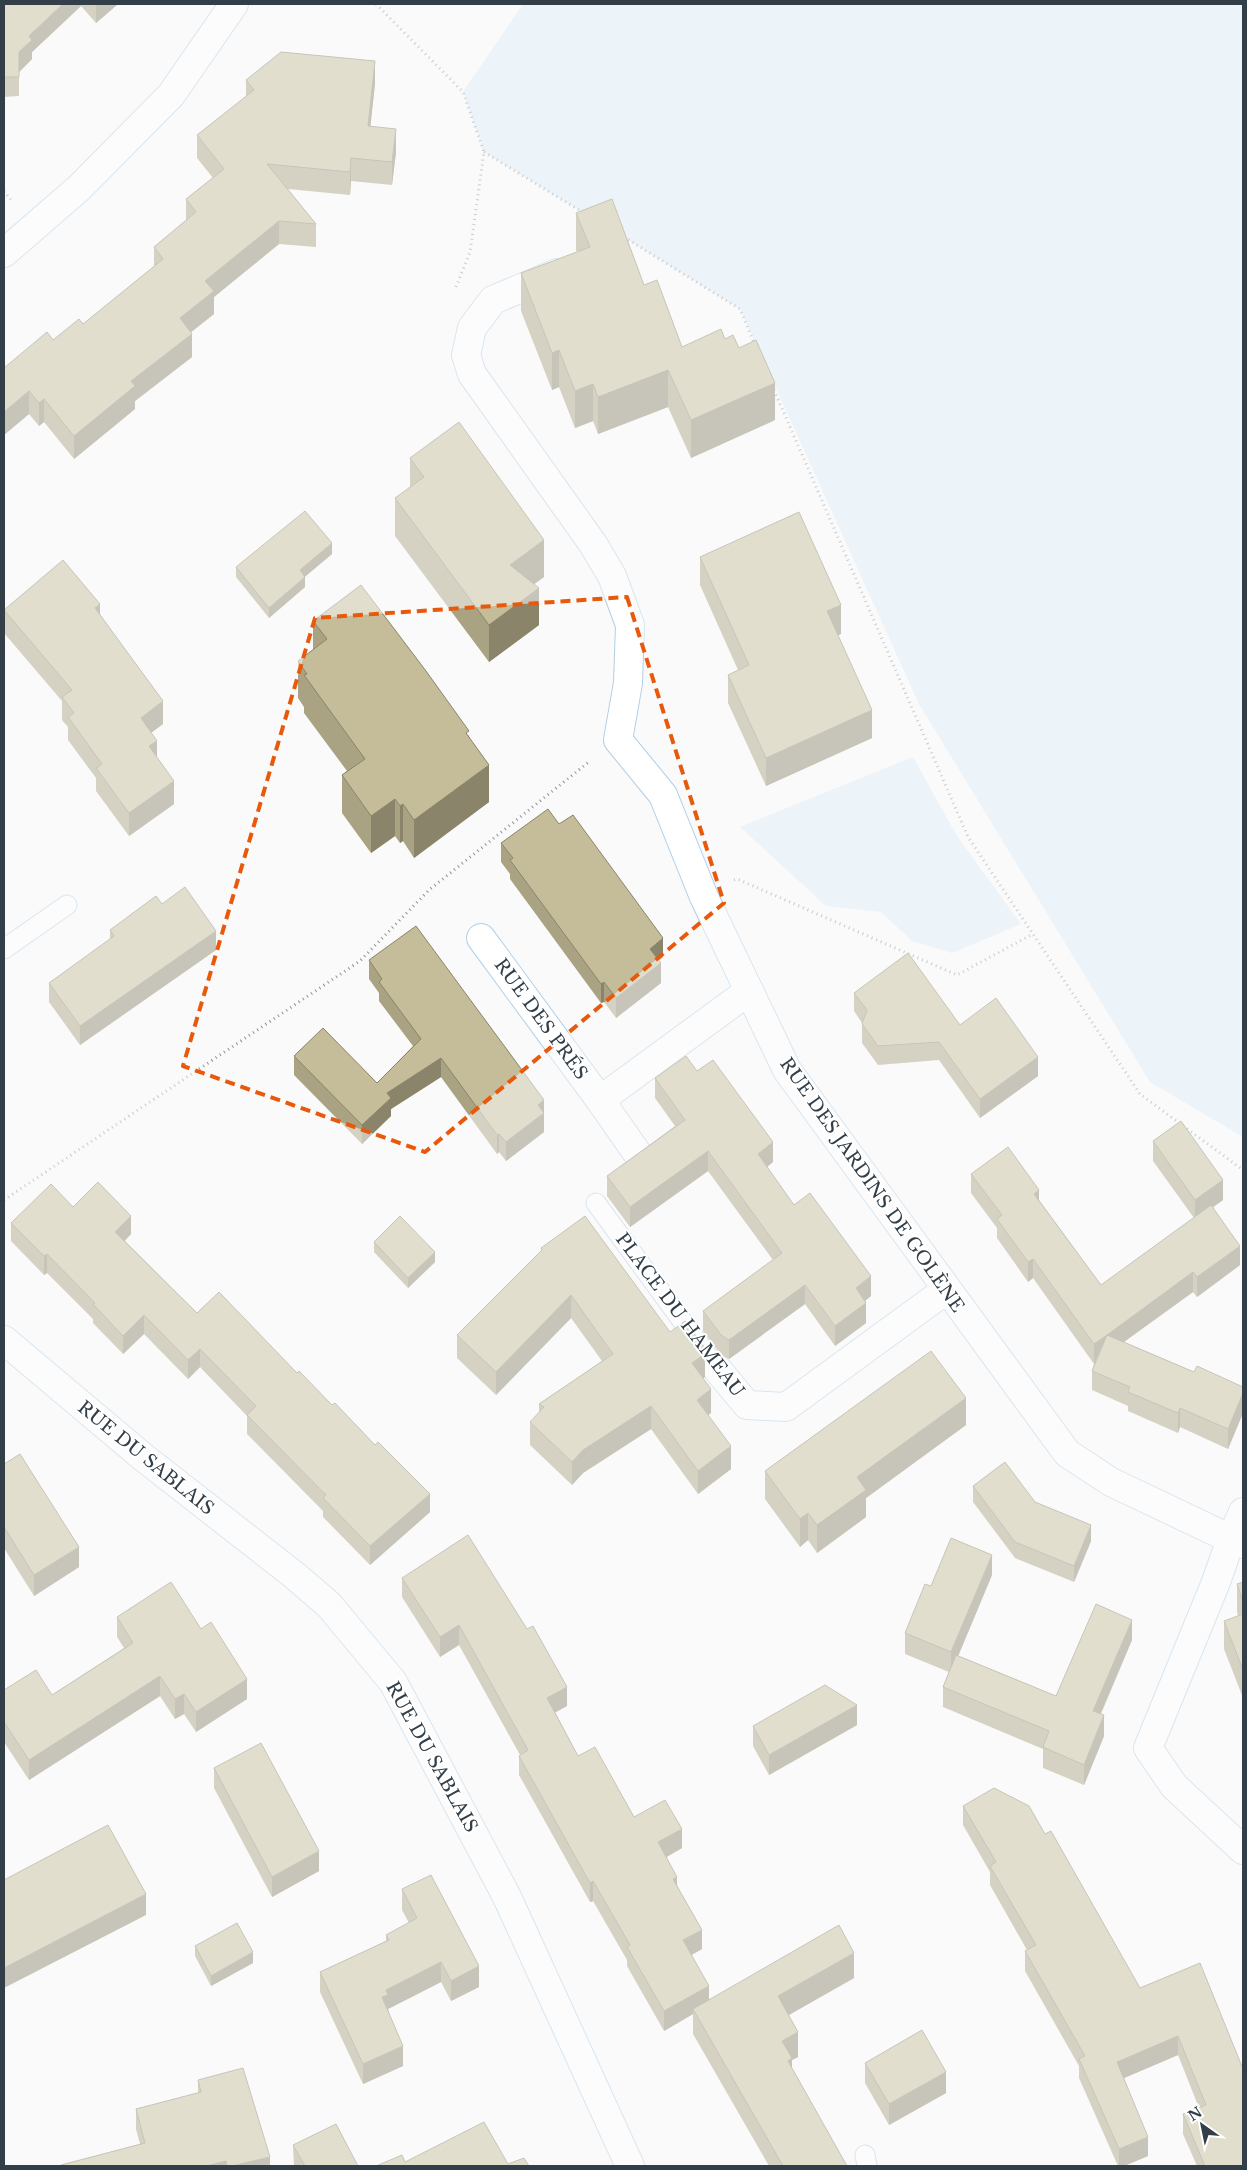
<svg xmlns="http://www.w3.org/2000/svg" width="1247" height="2170" font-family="'Libre Baskerville',serif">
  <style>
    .green { fill: #dbebf8 }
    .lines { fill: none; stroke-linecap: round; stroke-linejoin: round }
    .service-casing { stroke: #afcfe8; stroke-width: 21 }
    .minor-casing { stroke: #afcfe8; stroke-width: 30 }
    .path { stroke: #8d9499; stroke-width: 3; stroke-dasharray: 1 4; stroke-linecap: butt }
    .service { stroke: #fff; stroke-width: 19 }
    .minor { stroke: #fff; stroke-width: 28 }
    .wall { fill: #a9a384 }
    .shaded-wall { fill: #8a846b }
    .building { fill: #c5bd99; stroke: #8a846b }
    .marked { fill: none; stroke: #e8590c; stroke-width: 4; stroke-dasharray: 10 6; stroke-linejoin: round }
    .labels { text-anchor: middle; stroke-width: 4; stroke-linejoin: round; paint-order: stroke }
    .street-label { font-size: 18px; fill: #323f49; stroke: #fff }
  </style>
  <rect width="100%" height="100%" fill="#fafafa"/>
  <g class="green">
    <polygon points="523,4 1243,4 1243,1137 1150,1082 919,704 740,309 484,152 463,92"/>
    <polygon points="913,757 957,836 1021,924 952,953 912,941 881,912 826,906 740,827"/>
  </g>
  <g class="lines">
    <g class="service-casing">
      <g id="service">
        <polyline points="4,949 67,905"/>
        <polyline points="596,1203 718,1370"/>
        <polyline points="865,2155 867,2166"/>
      </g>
    </g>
    <g class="minor-casing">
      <g id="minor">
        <polyline points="4,253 79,188 171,95 234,4"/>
        <polyline points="557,273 493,300 472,328 466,355 472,374 593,544 612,576 630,625 628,683 618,740 663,795 704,897 787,1070 1067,1453 1111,1482 1231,1539 1216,1582 1148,1748 1174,1786 1243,1850"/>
        <polyline points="481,938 600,1100 749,991"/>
        <polyline points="600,1100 637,1153"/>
        <polyline points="4,1340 143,1457 294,1575 329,1605 393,1682 507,1897 630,2166"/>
        <polyline points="718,1370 747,1405 786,1407 946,1290"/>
        <polyline points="1243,1512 1231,1539 1243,1544"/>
      </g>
    </g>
    <g class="path">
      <polyline points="376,4 463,92 484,152 470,252 456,287"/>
      <polyline points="484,152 584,213"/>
      <polyline points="4,191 11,200"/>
      <polyline points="624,237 740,309 754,343"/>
      <polyline points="774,390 968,837 1140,1094 1243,1170"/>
      <polyline points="734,880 737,879 957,975 1033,934"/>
      <polyline points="4,1200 360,961 429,890 590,761"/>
    </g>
    <use href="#service" class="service"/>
    <use href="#minor" class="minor"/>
  </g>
  <g class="wall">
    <polygon points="4,4 118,4 96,23 81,6 32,52 32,59 19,72 19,96 4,97"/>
    <polygon points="246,80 375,84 370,127 396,152 392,185 351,181 350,195 288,189 316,224 316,247 279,244 214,297 214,314 191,332 192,357 135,401 135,409 74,459 44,422 39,426 29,414 4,435 4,368 83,324 154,267 154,247 186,220 186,199 213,178 197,158 197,135 246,97"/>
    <polygon points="576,213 644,285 682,347 725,339 739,348 775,420 691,458 668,407 598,434 593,421 575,428 559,387 552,390 521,311 521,273 577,252 576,250"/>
    <polygon points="410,458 544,577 534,584 539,625 489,662 395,536 395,498 410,488"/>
    <polygon points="332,554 305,576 305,587 269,618 236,577 236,567"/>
    <polygon points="700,557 841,634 838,635 872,738 766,786 728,703 728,675 738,670 700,585"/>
    <polygon points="4,610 100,614 163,724 151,733 157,757 174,804 129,836 96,791 96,778 68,740 68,727 62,720 62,701 4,633"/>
    <polygon points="313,621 469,736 489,802 414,858 403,841 400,843 395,836 371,853 342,813 342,775 347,771 304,713 304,707 298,698 298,661 313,650"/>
    <polygon points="559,824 663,957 659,961 661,983 616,1018 604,1002 601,1003 510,879 510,874 501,862 501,843"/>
    <polygon points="162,904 216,950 80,1045 49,1002 49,983 110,940 110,930"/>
    <polygon points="369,960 544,1100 544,1132 506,1161 499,1152 497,1154 441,1077 391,1109 391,1116 362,1144 294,1075 294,1056 377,1083 413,1046 379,1001 379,993 369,979"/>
    <polygon points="854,993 960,1025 1038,1076 980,1118 939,1060 878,1065 862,1043 862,1023 854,1011"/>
    <polygon points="697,1071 773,1162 767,1167 794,1205 871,1296 865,1301 866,1323 835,1346 805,1304 729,1359 721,1355 703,1331 703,1311 773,1260 708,1171 630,1227 607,1196 607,1176 675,1126 655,1098 655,1078"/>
    <polygon points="1153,1141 1223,1200 1213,1207 1240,1265 1197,1297 1193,1292 1124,1342 1194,1372 1243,1387 1243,1413 1228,1449 1180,1427 1178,1433 1128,1411 1128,1406 1092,1390 1092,1371 1094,1364 1033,1278 1028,1282 997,1238 997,1228 971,1193 971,1174 1039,1200 1101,1285 1194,1218 1153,1161"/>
    <polygon points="73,1207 131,1234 125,1241 197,1313 430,1512 370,1565 323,1517 323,1511 247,1434 247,1416 200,1367 188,1379 144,1334 123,1354 93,1323 93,1319 47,1273 44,1275 11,1241 11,1223"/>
    <polygon points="374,1242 435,1262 408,1288 374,1252"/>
    <polygon points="541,1248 670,1332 705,1377 703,1378 711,1413 708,1415 731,1469 698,1494 651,1429 583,1473 572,1485 530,1445 530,1422 539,1413 539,1404 602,1361 571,1318 496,1395 457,1358 457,1335 541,1252"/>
    <polygon points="966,1425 866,1498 866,1517 817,1553 808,1540 800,1547 765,1499 765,1471"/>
    <polygon points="4,1464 79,1567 34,1596 4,1548"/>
    <polygon points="973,1486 1035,1502 1091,1541 1074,1582 1015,1558 973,1502"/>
    <polygon points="992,1575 958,1656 1056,1696 1132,1640 1101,1714 1104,1736 1084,1785 1043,1768 1043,1749 943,1707 943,1687 949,1672 905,1654 905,1633"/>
    <polygon points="402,1578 567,1706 555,1712 578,1756 634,1817 682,1848 666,1857 702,1949 692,1955 709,1999 854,1978 789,2015 798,2057 792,2060 792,2069 847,2166 769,2166 693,2034 693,2014 664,2031 627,1966 627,1960 593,1901 590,1902 519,1775 519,1756 520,1755 459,1645 440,1657 402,1597"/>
    <polygon points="1243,1582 1243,1698 1224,1649 1224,1621 1238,1616 1237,1612 1237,1584"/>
    <polygon points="117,1617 247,1699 196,1732 184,1714 175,1719 160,1696 29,1780 4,1742 4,1690 52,1695 124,1648 117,1637"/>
    <polygon points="857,1725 769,1775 753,1746 753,1726"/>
    <polygon points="214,1768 319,1871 272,1897 214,1788"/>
    <polygon points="963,1806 1045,1834 1140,1988 1200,1963 1243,2166 1197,2166 1183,2134 1183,2114 1199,2108 1178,2055 1124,2078 1148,2156 1124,2166 1118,2166 1079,2078 1079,2066 1025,1971 1025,1951 1027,1950 990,1885 990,1872 963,1825"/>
    <polygon points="402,1889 479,1987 451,2001 441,1982 388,2009 403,2066 363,2084 320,1992 320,1972 386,1941 386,1935 409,1923 402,1910"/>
    <polygon points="195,1946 253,1963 211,1986 195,1956"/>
    <polygon points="865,2063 946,2093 889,2125 865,2083"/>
    <polygon points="198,2080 270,2166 61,2166 61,2165 140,2144 136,2129 136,2109 198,2093"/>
    <polygon points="293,2145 358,2166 294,2166"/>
  </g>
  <g class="shaded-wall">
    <polygon points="63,4 81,4 81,6 32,52 32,59 19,72 19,96 19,52 29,36"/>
    <polygon points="96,4 118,4 96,23"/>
    <polygon points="375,61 375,84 368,149 368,126"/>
    <polygon points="396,129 396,152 392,185 392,162"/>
    <polygon points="351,158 351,181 350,195 350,172"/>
    <polygon points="279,221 279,244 214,297 214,314 180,341 180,318 205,281"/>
    <polygon points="192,334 192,357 135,401 135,409 74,459 74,436 131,381"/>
    <polygon points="559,350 559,387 552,390 552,353"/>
    <polygon points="668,370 668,407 598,434 598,397"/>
    <polygon points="775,383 775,420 691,458 691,420"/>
    <polygon points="593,384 593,421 575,428 575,391"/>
    <polygon points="29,391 29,414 4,435 4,412"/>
    <polygon points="44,399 44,422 39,426 39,403"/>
    <polygon points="544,540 544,577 510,602 510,565"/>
    <polygon points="332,543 332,554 300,581 300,570"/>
    <polygon points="305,577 305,587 269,618 269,608"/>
    <polygon points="539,588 539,625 489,662 489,625"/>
    <polygon points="100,604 100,626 95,608"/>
    <polygon points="841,605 841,634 827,640 827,611"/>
    <polygon points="163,701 163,724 141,740 141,718"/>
    <polygon points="872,710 872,738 766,786 766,758"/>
    <polygon points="157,741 157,764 149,746"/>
    <polygon points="489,765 489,802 414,858 414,820"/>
    <polygon points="174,781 174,804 129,836 129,813"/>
    <polygon points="395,799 395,836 371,853 371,816"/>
    <polygon points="403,804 403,841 400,843 400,806"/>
    <polygon points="216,931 216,950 80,1045 80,1026"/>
    <polygon points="663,938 663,957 650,968 650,949"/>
    <polygon points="661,963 661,983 616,1018 616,998"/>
    <polygon points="604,982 604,1002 601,1003 601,984"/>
    <polygon points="1038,1057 1038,1076 980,1118 980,1099"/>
    <polygon points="441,1058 441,1077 391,1109 391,1116 362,1144 362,1125 387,1093"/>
    <polygon points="544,1100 544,1132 506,1161 506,1142 538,1105"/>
    <polygon points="499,1134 499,1152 497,1154 497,1135"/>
    <polygon points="773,1142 773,1162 758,1174 758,1154"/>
    <polygon points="708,1151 708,1171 630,1227 630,1207"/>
    <polygon points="1223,1180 1223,1200 1195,1220 1195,1200"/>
    <polygon points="1039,1190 1039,1209 1034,1194"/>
    <polygon points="131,1216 131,1234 115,1250 115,1232"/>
    <polygon points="1240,1246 1240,1265 1197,1297 1197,1277"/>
    <polygon points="435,1252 435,1262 408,1288 408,1278"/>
    <polygon points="47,1254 47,1273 44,1275 44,1256"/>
    <polygon points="1033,1259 1033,1278 1028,1282 1028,1262"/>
    <polygon points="1193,1272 1193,1292 1107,1354 1107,1335"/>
    <polygon points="871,1276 871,1296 856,1308 856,1288"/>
    <polygon points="805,1285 805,1304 729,1359 729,1340"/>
    <polygon points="571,1295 571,1318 496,1395 496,1372"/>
    <polygon points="866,1303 866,1323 835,1346 835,1326"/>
    <polygon points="144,1315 144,1334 123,1354 123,1336"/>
    <polygon points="1107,1335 1094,1364 1094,1344"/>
    <polygon points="200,1349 200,1367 188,1379 188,1360"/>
    <polygon points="705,1354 705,1377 692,1386 692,1363"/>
    <polygon points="711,1389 711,1413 697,1423 697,1400"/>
    <polygon points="1243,1393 1243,1413 1228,1449 1228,1429"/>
    <polygon points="966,1398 966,1425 866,1498 866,1517 817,1553 817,1525 857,1477"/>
    <polygon points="651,1406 651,1429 583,1473 572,1485 572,1462 583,1450"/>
    <polygon points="1180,1408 1180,1427 1178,1433 1178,1413"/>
    <polygon points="731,1446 731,1469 698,1494 698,1471"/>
    <polygon points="430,1494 430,1512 370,1565 370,1546"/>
    <polygon points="808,1513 808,1540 800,1547 800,1519"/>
    <polygon points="1091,1525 1091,1541 1074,1582 1074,1566"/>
    <polygon points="79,1547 79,1567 34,1596 34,1575"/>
    <polygon points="992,1555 992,1575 951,1673 951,1652"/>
    <polygon points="1132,1620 1132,1640 1093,1731 1093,1711"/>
    <polygon points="459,1625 459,1645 440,1657 440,1637"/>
    <polygon points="160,1676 160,1696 29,1780 29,1760"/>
    <polygon points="247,1679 247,1699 196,1732 196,1712"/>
    <polygon points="567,1687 567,1706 547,1717 547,1698"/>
    <polygon points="184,1694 184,1714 175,1719 175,1699"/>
    <polygon points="857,1705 857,1725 769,1775 769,1755"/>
    <polygon points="1104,1715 1104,1736 1084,1785 1084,1765"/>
    <polygon points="682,1829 682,1848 658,1862 658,1842"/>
    <polygon points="319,1851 319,1871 272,1897 272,1877"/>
    <polygon points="677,1877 677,1896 673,1879"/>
    <polygon points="593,1881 593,1901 590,1902 590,1883"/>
    <polygon points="146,1894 146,1915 4,1988 4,1968"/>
    <polygon points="702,1930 702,1949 683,1959 683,1940"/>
    <polygon points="253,1952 253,1963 211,1986 211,1976"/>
    <polygon points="854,1953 854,1978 778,2021 778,1996"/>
    <polygon points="441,1962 441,1982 388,2009 388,2015 382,1997 386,1990"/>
    <polygon points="479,1966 479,1987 451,2001 451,1981"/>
    <polygon points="709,1986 709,2005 693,2009 693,2014 664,2031 664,2011"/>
    <polygon points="798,2032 798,2057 792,2060 792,2083 782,2041"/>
    <polygon points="1178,2036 1178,2055 1117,2081 1117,2062"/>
    <polygon points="403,2046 403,2066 363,2084 363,2064"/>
    <polygon points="946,2072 946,2093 889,2125 889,2104"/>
    <polygon points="1148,2137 1148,2156 1124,2166 1119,2166 1119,2149"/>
    <polygon points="270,2157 270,2166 232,2166"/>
    <polygon points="226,2161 226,2166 206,2166"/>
  </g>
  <g class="building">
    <polygon points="4,4 63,4 29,36 32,40 19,52 19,77 4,77"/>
    <polygon points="281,52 375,61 368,126 396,129 392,162 351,158 350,172 267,164 316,224 279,221 205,281 214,291 180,318 192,334 131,381 135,386 74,436 44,399 39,403 29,391 4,412 4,368 47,332 53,340 79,319 83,324 163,259 154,247 196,212 186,199 224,169 197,135 254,90 246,80"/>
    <polygon points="612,199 644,285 657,280 682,347 721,329 725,339 733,335 739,348 756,340 775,383 691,420 668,370 598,397 593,384 575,391 559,350 552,353 521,273 590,247 576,213"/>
    <polygon points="459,422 544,540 510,565 539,588 489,625 395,498 424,477 410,458"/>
    <polygon points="305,511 332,543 300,570 305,577 269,608 236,567"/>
    <polygon points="799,512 841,605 827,611 872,710 766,758 728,675 749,665 700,557"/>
    <polygon points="63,560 100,604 95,608 163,701 141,718 157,741 149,746 174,781 129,813 96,768 102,764 68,717 74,713 62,697 72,690 4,610"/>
    <polygon points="361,585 426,671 469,731 466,733 489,765 414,820 403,804 400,806 395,799 371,816 342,775 365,759 304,675 307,674 298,661 327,639 313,621"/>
    <polygon points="548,809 559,824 573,815 663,938 650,949 661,963 616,998 604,982 601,984 510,860 513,858 501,843"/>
    <polygon points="185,887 216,931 80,1026 49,983 114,936 110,930 141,907 156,896 162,904"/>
    <polygon points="416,926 544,1100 538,1105 544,1113 506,1142 499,1134 497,1135 441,1058 387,1093 391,1098 362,1125 294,1056 323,1028 377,1083 421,1039 379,982 382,979 369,960"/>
    <polygon points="908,953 960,1025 996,998 1038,1057 980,1099 939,1042 878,1046 862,1024 867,1010 854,993"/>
    <polygon points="686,1056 697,1071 713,1060 773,1142 758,1154 794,1205 810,1193 871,1276 856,1288 866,1303 835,1326 805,1285 729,1340 721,1335 703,1311 782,1253 708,1151 630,1207 607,1176 685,1120 655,1078"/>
    <polygon points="1181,1121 1223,1180 1195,1200 1153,1141"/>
    <polygon points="1008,1147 1039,1190 1034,1194 1101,1285 1211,1205 1240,1246 1197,1277 1193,1272 1107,1335 1194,1372 1197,1366 1243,1387 1243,1393 1228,1429 1180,1408 1178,1413 1128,1392 1130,1387 1092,1371 1107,1335 1094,1344 1033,1259 1028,1262 997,1219 1002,1215 971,1174"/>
    <polygon points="98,1182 131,1216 115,1232 197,1313 219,1292 297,1373 299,1371 332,1405 335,1403 375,1445 378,1442 430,1494 370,1546 323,1498 326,1495 247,1415 256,1406 200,1349 188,1360 144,1315 123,1336 93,1304 95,1303 47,1254 44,1256 11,1223 51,1184 73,1207"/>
    <polygon points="400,1216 435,1252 408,1278 374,1242"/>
    <polygon points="585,1216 670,1332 685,1321 703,1345 705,1354 692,1363 711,1389 697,1400 731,1446 698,1471 651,1406 583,1450 572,1462 530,1422 544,1407 539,1404 613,1354 571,1295 496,1372 457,1335 542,1250 541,1248"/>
    <polygon points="931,1351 966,1398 857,1477 866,1490 817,1525 808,1513 800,1519 765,1471"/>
    <polygon points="20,1454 79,1547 34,1575 4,1527 4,1464"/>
    <polygon points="1005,1462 1035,1502 1091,1525 1074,1566 1015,1542 973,1486"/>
    <polygon points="468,1535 527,1629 533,1626 567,1687 547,1698 578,1756 595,1747 634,1817 665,1800 682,1829 658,1842 677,1877 673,1879 702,1930 683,1940 709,1986 664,2011 627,1947 630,1945 593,1881 590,1883 519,1756 528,1750 459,1625 440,1637 402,1578"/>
    <polygon points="951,1538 992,1555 951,1652 905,1633 925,1584 931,1586"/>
    <polygon points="171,1582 201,1629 211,1622 247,1679 196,1712 184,1694 175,1699 160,1676 29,1760 4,1722 4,1690 36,1670 52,1695 133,1643 117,1617"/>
    <polygon points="1243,1582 1243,1601 1237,1584"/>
    <polygon points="1096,1604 1132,1620 1093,1711 1104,1715 1084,1765 1043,1747 1049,1731 943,1687 956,1655 1056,1696"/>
    <polygon points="1243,1614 1243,1670 1224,1621"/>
    <polygon points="825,1685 857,1705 769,1755 753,1726"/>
    <polygon points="261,1743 319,1851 272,1877 214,1768"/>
    <polygon points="994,1788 1029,1806 1045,1834 1051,1831 1140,1988 1200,1963 1243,2069 1243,2166 1205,2166 1183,2114 1206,2105 1178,2036 1117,2062 1148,2137 1119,2149 1079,2059 1085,2056 1025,1951 1036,1945 990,1866 996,1862 963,1806"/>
    <polygon points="108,1825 146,1894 4,1968 4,1880"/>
    <polygon points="431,1875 479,1966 451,1981 441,1962 386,1990 388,1995 382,1997 403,2046 363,2064 320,1972 389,1940 386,1935 417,1918 402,1889"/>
    <polygon points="237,1923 253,1952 211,1976 195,1946"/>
    <polygon points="839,1925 854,1953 778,1996 798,2032 782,2041 792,2058 788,2061 847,2166 783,2166 693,2009"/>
    <polygon points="922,2030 946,2072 889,2104 865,2063"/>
    <polygon points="243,2068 270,2157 232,2166 227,2166 226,2161 206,2166 62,2166 61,2165 145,2143 136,2109 201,2092 198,2080"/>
    <polygon points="484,2122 508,2164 524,2158 529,2166 376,2166 402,2155 405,2162"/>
    <polygon points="336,2124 358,2166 305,2166 293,2145"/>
  </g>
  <path d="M0 0H1247V2170H0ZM627,597L724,903L425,1152L183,1066L315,618Z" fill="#fafafa" fill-opacity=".55" fill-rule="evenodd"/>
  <path class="marked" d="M627,597L724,903L425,1152L183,1066L315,618Z"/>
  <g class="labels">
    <g class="street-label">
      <text transform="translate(541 1019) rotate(54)" y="6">RUE DES PRÉS</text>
      <text transform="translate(872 1185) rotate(55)" y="6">RUE DES JARDINS DE GOLÈNE</text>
      <text transform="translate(680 1315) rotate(53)" y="6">PLACE DU HAMEAU</text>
      <text transform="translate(146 1458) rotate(39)" y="6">RUE DU SABLAIS</text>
      <text transform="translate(432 1757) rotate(61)" y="6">RUE DU SABLAIS</text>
    </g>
  </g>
  <rect width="1247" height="2170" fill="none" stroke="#323f49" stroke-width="10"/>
  <g transform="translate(1202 2125) rotate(327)" stroke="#ffffff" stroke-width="4" paint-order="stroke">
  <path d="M0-4L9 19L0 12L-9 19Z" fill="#323f49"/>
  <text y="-8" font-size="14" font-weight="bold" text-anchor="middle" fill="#323f49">N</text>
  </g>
</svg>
